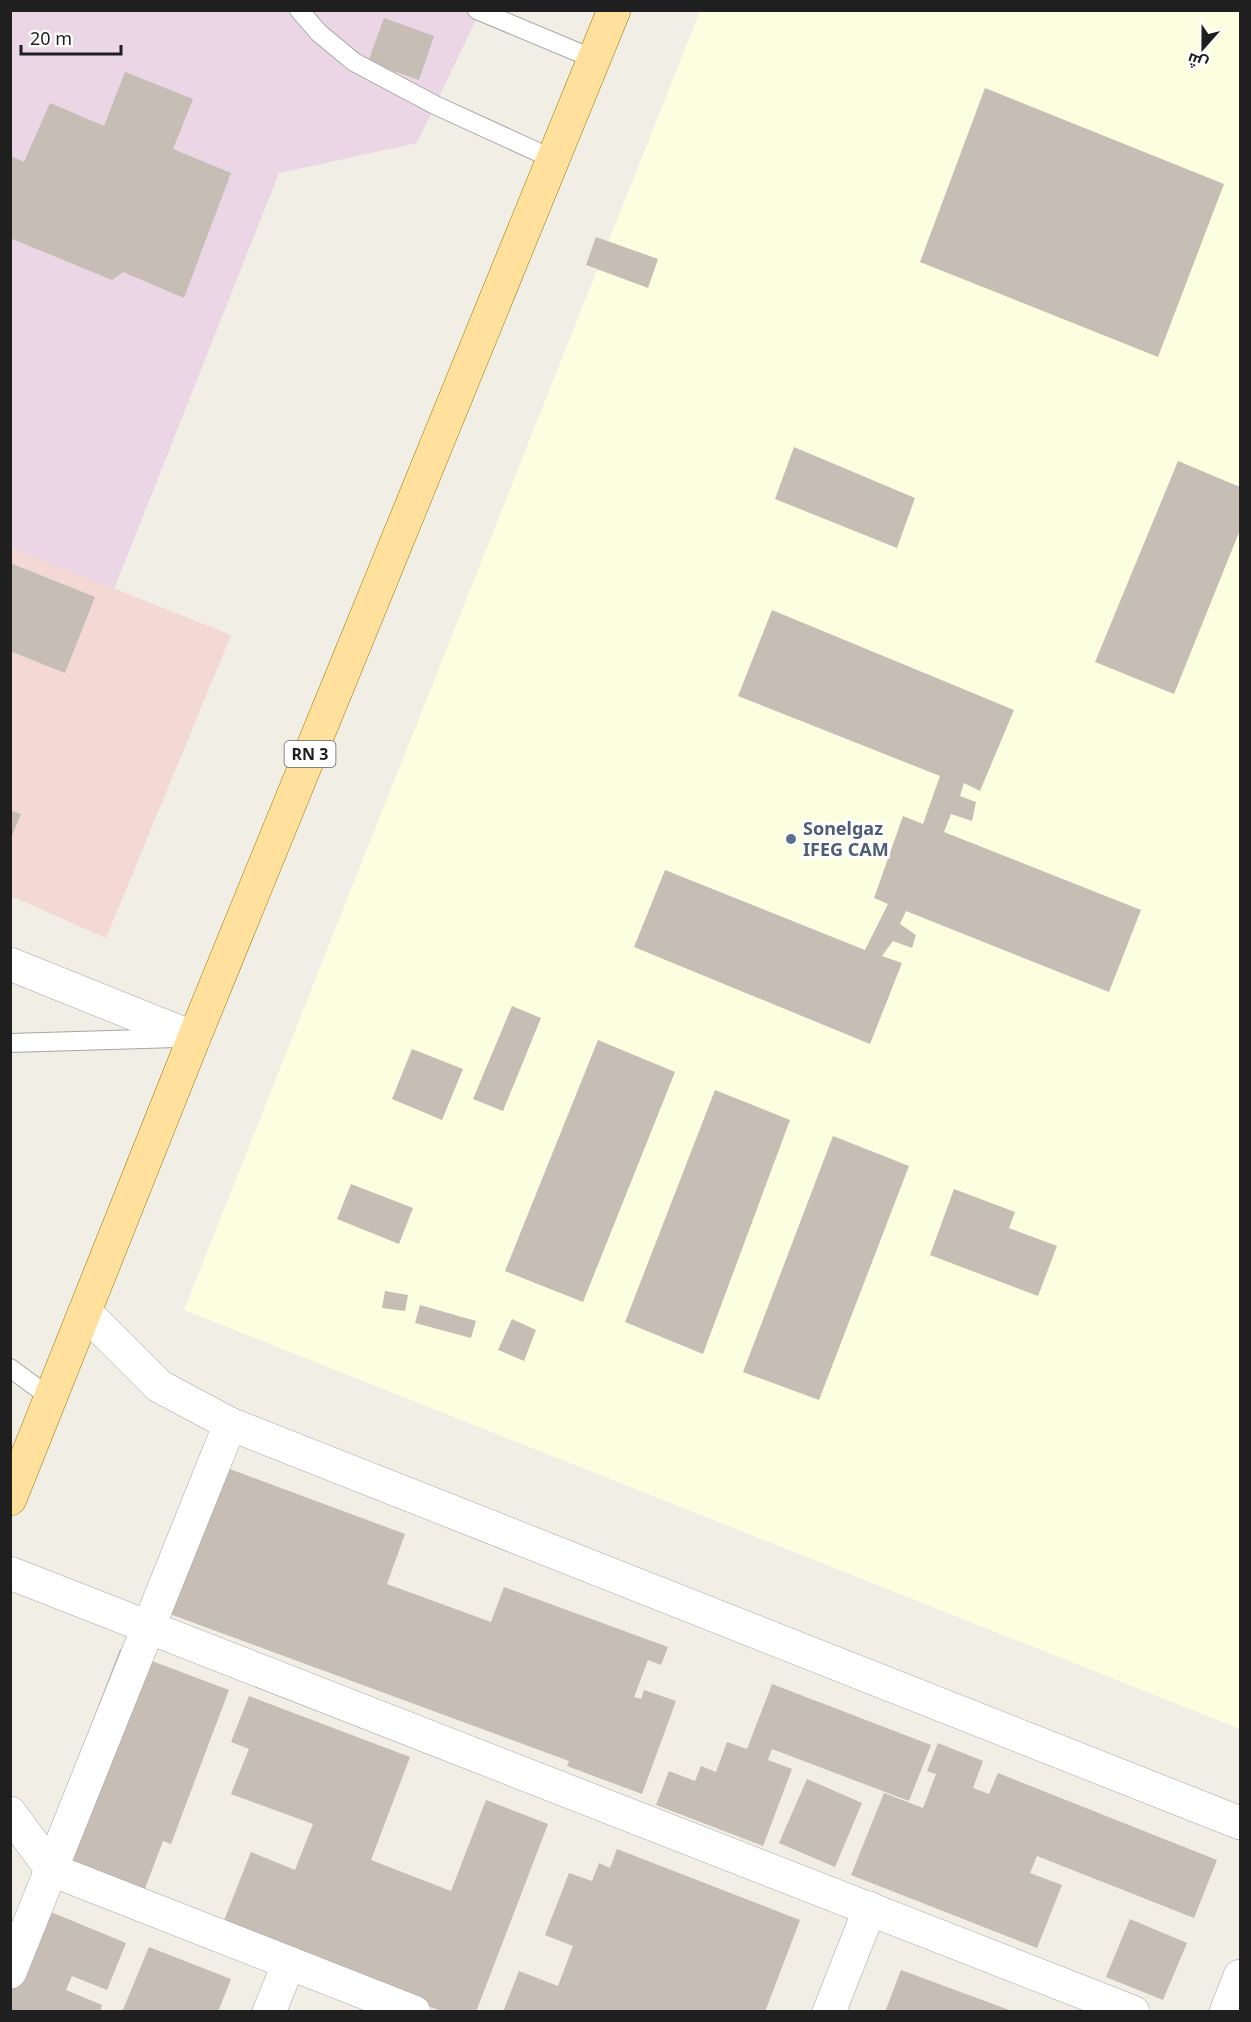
<svg xmlns="http://www.w3.org/2000/svg" width="1251" height="2022" font-family="'Noto Sans',Cairo,sans-serif">
  <style>
    .commercial { fill: #f3d8d3 }
    .industrial { fill: #ead6e4 }
    .education { fill: #fbffe0 }
    .building { fill: #c6bdb4 }
    .lines { fill: none; stroke-linecap: round; stroke-linejoin: round }
    .lane-casing { stroke: #a6a6a6; stroke-width: 20 }
    .street-casing { stroke: #a6a6a6; stroke-width: 34 }
    .primary-casing { stroke: #9b7900; stroke-width: 34 }
    .lane { stroke: #fff; stroke-width: 18 }
    .street { stroke: #fff; stroke-width: 33 }
    .primary { stroke: #ffe09c; stroke-width: 33 }
    .service-dot { fill: #5c6f8a; stroke: #fff; stroke-width: 2 }
    .labels { text-anchor: middle; stroke-width: 6; stroke-linejoin: round; paint-order: stroke }
    .shield { fill: #fff; stroke: #626262; stroke-width: 1.5 }
    .shield-label { font-size: 16px; font-weight: bold; fill: #1f1f1f }
    .service-label { font-size: 18px; font-weight: bold; fill: #4e5e75; stroke: #fff; text-anchor: start }
  </style>
  <rect width="100%" height="100%" fill="#f1eee5"/>
  <polygon class="commercial" points="10,547 231,635 106,938 11,896"/>
  <polygon class="industrial" points="10,11 480,11 417,143 279,173 114,589 11,548"/>
  <polygon class="education" points="700,11 1240,11 1240,1729 184,1310"/>
  <g class="building">
    <polygon points="384,18 434,36 419,80 368,62"/>
    <polygon points="125,72 193,99 173,149 231,173 184,298 123,272 112,280 10,238 10,156 24,162 50,103 104,126"/>
    <polygon points="985,88 1224,184 1158,357 920,262"/>
    <polygon points="596,237 658,259 648,288 586,265"/>
    <polygon points="794,447 915,498 897,548 775,499"/>
    <polygon points="1178,461 1240,487 1240,530 1174,694 1095,662"/>
    <polygon points="10,563 95,597 65,673 10,651"/>
    <polygon points="772,610 1014,710 980,791 964,783 960,796 976,802 972,821 951,814 944,832 1141,910 1109,992 906,911 900,924 916,935 912,948 893,941 882,956 902,963 870,1044 634,947 665,870 865,950 888,904 874,898 903,816 923,824 940,776 738,696"/>
    <polygon points="10,810 21,814 11,838 10,838"/>
    <polygon points="512,1006 541,1018 503,1111 473,1099"/>
    <polygon points="598,1040 675,1072 583,1302 505,1271"/>
    <polygon points="412,1049 463,1069 442,1120 392,1099"/>
    <polygon points="715,1090 790,1120 703,1354 625,1322"/>
    <polygon points="833,1136 909,1166 819,1400 743,1372"/>
    <polygon points="351,1184 413,1208 399,1244 337,1219"/>
    <polygon points="954,1189 1015,1212 1009,1228 1057,1246 1038,1296 930,1255"/>
    <polygon points="385,1291 408,1295 405,1311 382,1308"/>
    <polygon points="420,1305 476,1321 471,1338 415,1323"/>
    <polygon points="512,1319 536,1330 524,1361 498,1350"/>
    <polygon points="211,1462 405,1534 387,1584 491,1622 504,1587 668,1647 661,1665 648,1660 634,1697 641,1699 644,1690 676,1701 642,1794 567,1766 569,1761 156,1609"/>
    <polygon points="120,1649 229,1690 171,1844 163,1841 144,1891 42,1852"/>
    <polygon points="772,1684 931,1745 909,1801 772,1749 768,1760 792,1769 763,1846 656,1805 669,1771 695,1781 701,1766 716,1772 727,1742 747,1749"/>
    <polygon points="249,1696 410,1757 371,1860 451,1891 486,1800 548,1824 476,2012 443,2012 223,1923 251,1852 295,1870 313,1824 231,1794 249,1749 231,1742"/>
    <polygon points="938,1743 983,1761 973,1788 989,1794 998,1773 1217,1860 1194,1918 1037,1856 1030,1873 1062,1885 1037,1948 851,1875 884,1793 923,1808 936,1774 927,1771"/>
    <polygon points="807,1779 862,1803 835,1867 779,1843"/>
    <polygon points="617,1849 800,1920 765,2012 503,2012 519,1971 558,1986 573,1946 545,1935 569,1873 592,1881 599,1863 610,1868"/>
    <polygon points="29,1903 126,1943 107,1990 72,1976 66,1990 102,2005 100,2012 10,2012 10,1948"/>
    <polygon points="1130,1919 1187,1943 1163,2000 1106,1977"/>
    <polygon points="149,1947 231,1979 218,2012 122,2012"/>
    <polygon points="901,1970 1012,2011 1012,2012 885,2012"/>
  </g>
  <g class="lines">
    <g class="lane-casing">
      <g id="lane">
        <polyline points="299,10 319,33 354,62 435,105 553,159"/>
        <polyline points="477,10 594,59"/>
        <polyline points="10,1043 177,1038"/>
        <polyline points="10,1368 51,1398"/>
      </g>
    </g>
    <g class="street-casing">
      <g id="street">
        <polyline points="10,964 194,1038"/>
        <polyline points="85,1312 159,1386 230,1424 1240,1823"/>
        <polyline points="10,1573 1133,2012"/>
        <polyline points="10,1813 52,1870 414,2012"/>
        <polyline points="10,1972 230,1424"/>
        <polyline points="269,2012 289,1963"/>
        <polyline points="829,2012 870,1908"/>
        <polyline points="1226,2012 1240,1976"/>
      </g>
    </g>
    <g class="primary-casing">
      <polyline id="primary" points="10,1499 194,1038 614,10"/>
    </g>
    <use href="#lane" class="lane"/>
    <use href="#street" class="street"/>
    <use href="#primary" class="primary"/>
  </g>
  <circle class="service-dot" cx="791" cy="839" r="6"/>
  <g class="labels">
    <rect class="shield" x="284.5" y="741" width="51" height="26" rx="4.5"/>
    <g class="shield-label">
      <text x="310" y="760">RN 3</text>
    </g>
    <g class="service-label">
      <text x="803" y="835">Sonelgaz<tspan x="803" dy="21">IFEG CAM</tspan></text>
    </g>
  </g>
  <rect width="1251" height="2022" fill="none" stroke="#1f1f1f" stroke-width="24"/>
  <g transform="translate(1203 48) rotate(201)" stroke="#ffffff" stroke-width="4.5" paint-order="stroke">
  <path d="M0-4.5L10 22L0 15L-10 22Z" fill="#1f1f1f"/>
  <text y="-9" font-size="16" font-weight="bold" text-anchor="middle" fill="#1f1f1f">ش</text>
  </g>
  <path d="M21 45v9h100v-9" fill="none" stroke="#1f1f1f" stroke-width="3"/>
  <text x="30" y="45" font-size="18" fill="#1f1f1f" stroke="#ffffff" stroke-width="4.5" paint-order="stroke">20 m</text>
</svg>
